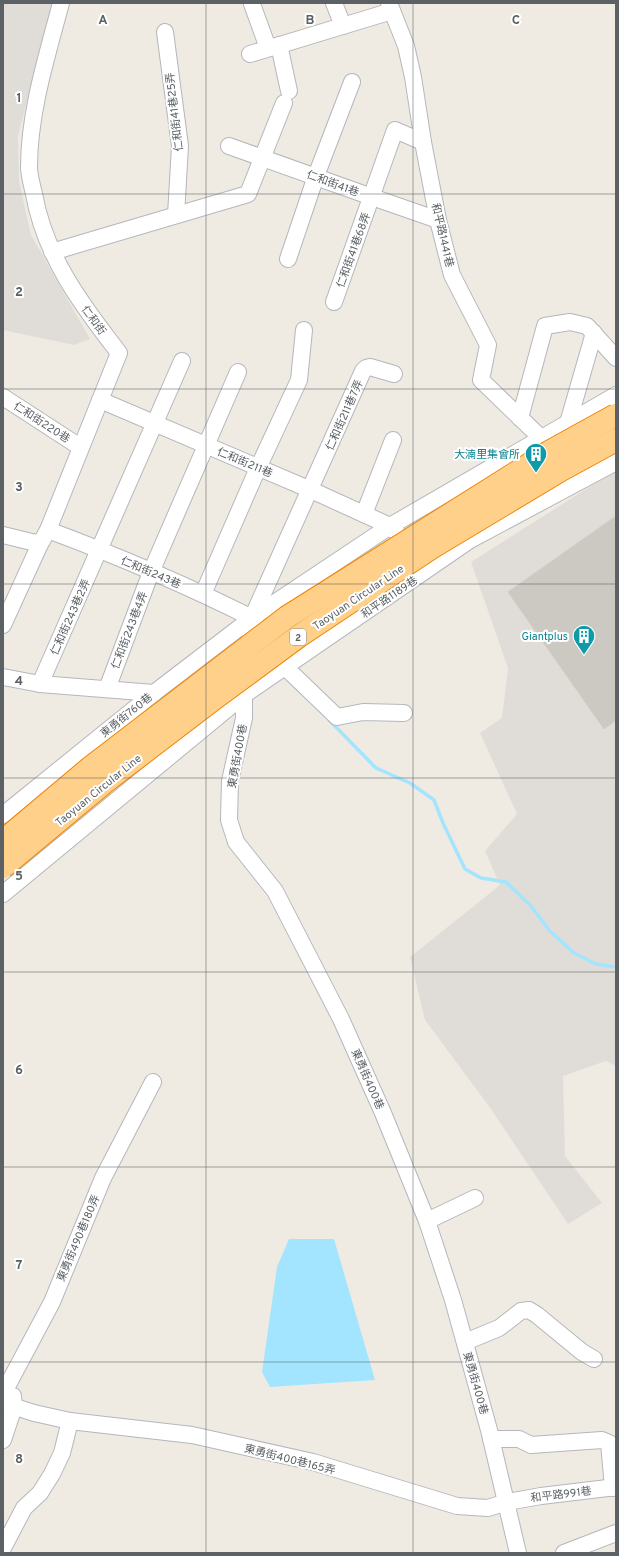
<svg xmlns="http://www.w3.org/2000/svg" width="619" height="1556" font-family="Overpass,'Noto Sans TC',sans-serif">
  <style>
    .industrial { fill: #e0ddd8 }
    .water { fill: #a3e5ff }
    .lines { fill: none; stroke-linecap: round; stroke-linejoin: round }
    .stream { stroke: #a3e5ff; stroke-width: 3.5 }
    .building { fill: #ccc8c2; stroke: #d4cbc1 }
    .minor-casing { stroke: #b4b7bb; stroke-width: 18 }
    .minor { stroke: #fff; stroke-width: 16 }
    .highway-bridge-casing { stroke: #f28200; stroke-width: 24; stroke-linecap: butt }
    .highway-bridge { stroke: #ffd08a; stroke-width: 22 }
    .grid { fill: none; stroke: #5b6165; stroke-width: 1; stroke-opacity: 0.55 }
    .labels { text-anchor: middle; stroke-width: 4; stroke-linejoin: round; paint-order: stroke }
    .shield { fill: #fff; stroke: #8c9093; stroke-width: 1 }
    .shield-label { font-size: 10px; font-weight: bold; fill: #5b6165 }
    .street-label { font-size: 11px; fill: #5b6165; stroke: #fff }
    .culture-label { font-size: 11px; fill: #0d838f; stroke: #fff; text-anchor: end }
    .grid-label { font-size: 13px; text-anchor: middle; font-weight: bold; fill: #5b6165; stroke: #fff; stroke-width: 4; stroke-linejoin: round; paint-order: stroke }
  </style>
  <rect width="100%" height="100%" fill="#efebe3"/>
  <g class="industrial">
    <polygon points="3,3 52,3 18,136 19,181 31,235 90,339 74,345 3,330"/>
    <polygon points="616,470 616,1066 606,1061 563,1076 565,1156 602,1203 568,1224 491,1109 425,1020 410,957 500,885 485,851 517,814 480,733 502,718 508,668 471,562"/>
  </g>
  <polygon class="water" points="289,1239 334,1239 375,1380 270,1387 262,1372 277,1267"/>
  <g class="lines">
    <polyline class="stream" points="329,720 376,768 410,783 434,800 443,823 465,869 481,878 506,882 530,905 550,931 574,953 596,964 616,967"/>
  </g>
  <polygon class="building" points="616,516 616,720 604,729 508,592"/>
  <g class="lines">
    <g class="minor-casing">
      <g id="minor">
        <polyline points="334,3 343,26"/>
        <polyline points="389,3 406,46 413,77 423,142 438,220 452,275 488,345 481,380 541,438"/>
        <polyline points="252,4 268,48"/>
        <polyline points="165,32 180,146 176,215"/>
        <polyline points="279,45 289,91"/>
        <polyline points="250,54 392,11"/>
        <polyline points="229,146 372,197 438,220"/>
        <polyline points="52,252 248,194 284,103"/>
        <polyline points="288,259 316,176 352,82"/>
        <polyline points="334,302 395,130 423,142"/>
        <polyline points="394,374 370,367 366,368 363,371 252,618 244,695 244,718 230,781 229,820 236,842 275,891 341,1019 383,1113 427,1221 453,1300 489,1430 518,1553"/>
        <polyline points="3,397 80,447"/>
        <polyline points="100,400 311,490 390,526 396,532"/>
        <polyline points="520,418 545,326 570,322 587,326 616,358"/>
        <polyline points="568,423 594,333"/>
        <polyline points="364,514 393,440"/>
        <path d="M48,530C118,556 186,585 252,618L256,625"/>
        <polyline points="3,535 40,544"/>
        <polyline points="203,594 258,468 299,380 304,330"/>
        <path d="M3,625L40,544L48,530L119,353C81,304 45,256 34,194C32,185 29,175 29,167C29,112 47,56 61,3"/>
        <polyline points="280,659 285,667 337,717 363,712 404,713"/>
        <polyline points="3,677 40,684 154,693"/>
        <polyline points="40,684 182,361"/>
        <polyline points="107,689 151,572 238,372"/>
        <polyline points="3,815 154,693 252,618 390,526 616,395"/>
        <polyline points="3,894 244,695 470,540 616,462"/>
        <polyline points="427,1221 475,1198"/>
        <polyline points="465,1342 499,1328 521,1311 529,1310 537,1315 582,1352 594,1359"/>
        <polyline points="3,1394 52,1302 103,1178 153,1082"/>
        <polyline points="3,1403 34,1413 70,1421 192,1435 313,1462 457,1506 488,1508 507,1502 541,1496 616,1487"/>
        <polyline points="491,1439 519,1439 531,1445 602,1440 609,1443 613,1488"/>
        <polyline points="3,1440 14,1407 13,1396"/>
        <polyline points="3,1548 24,1508 40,1493 52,1474 62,1453 70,1421"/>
        <polyline points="564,1553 616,1533"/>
      </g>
    </g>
    <use href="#minor" class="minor"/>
    <g class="highway-bridge-casing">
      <g id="highway-bridge">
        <polyline points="3,841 91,767 287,617 549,452 616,415"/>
        <polyline points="3,867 105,782 215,698 299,636 431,548 561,470 616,440"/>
      </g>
    </g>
    <use href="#highway-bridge" class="highway-bridge"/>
  </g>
  <path class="grid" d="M206,3V1553M413,3V1553M3,194H616M3,389H616M3,584H616M3,778H616M3,972H616M3,1167H616M3,1362H616"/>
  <defs>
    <g id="building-pin" transform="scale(1.15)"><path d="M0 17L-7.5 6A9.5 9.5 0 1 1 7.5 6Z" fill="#0f9aa8" stroke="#fff"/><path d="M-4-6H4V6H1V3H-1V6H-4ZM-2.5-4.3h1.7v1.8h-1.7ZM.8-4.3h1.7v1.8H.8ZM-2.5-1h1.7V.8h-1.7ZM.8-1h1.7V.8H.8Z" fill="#fff"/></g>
  </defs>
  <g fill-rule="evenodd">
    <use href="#building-pin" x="536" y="454"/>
    <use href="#building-pin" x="584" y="636"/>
  </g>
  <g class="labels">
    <rect class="shield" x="290" y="629" width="16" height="16" rx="3"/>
    <g class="shield-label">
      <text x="298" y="641">2</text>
    </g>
    <g class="street-label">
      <text transform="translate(174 112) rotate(-97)" y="4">仁和街41巷25弄</text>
      <text transform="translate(333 183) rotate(20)" y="4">仁和街41巷</text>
      <text transform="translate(443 235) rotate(77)" y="4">和平路1441巷</text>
      <text transform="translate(353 250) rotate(-70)" y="4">仁和街41巷68弄</text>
      <text transform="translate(94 320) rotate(54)" y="4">仁和街</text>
      <text transform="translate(344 415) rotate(-66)" y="4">仁和街211巷7弄</text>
      <text transform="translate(42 422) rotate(33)" y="4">仁和街220巷</text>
      <text transform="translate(245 462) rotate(23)" y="4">仁和街211巷</text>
      <text transform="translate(151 572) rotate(23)" y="4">仁和街243巷</text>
      <text transform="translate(358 597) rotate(-34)" y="4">Taoyuan Circular Line</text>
      <text transform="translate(389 597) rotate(-34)" y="4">和平路1189巷</text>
      <text transform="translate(70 617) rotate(-66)" y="4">仁和街243巷2弄</text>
      <text transform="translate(129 630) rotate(-69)" y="4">仁和街243巷4弄</text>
      <text transform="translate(126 715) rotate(-39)" y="4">東勇街760巷</text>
      <text transform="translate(237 756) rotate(-80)" y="4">東勇街400巷</text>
      <text transform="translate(98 790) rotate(-39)" y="4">Taoyuan Circular Line</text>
      <text transform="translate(368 1079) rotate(66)" y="4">東勇街400巷</text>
      <text transform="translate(78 1238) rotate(-67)" y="4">東勇街490巷180弄</text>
      <text transform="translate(476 1383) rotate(74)" y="4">東勇街400巷</text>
      <text transform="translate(290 1459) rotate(14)" y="4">東勇街400巷165弄</text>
      <text transform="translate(561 1494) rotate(-7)" y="4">和平路991巷</text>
    </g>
    <g class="culture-label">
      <text x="520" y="458">大湳里集會所</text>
      <text x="568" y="640">Giantplus</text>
    </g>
  </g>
  <g class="grid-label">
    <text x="103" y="24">A</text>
    <text x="310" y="24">B</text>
    <text x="516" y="24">C</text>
    <text x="19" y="102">1</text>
    <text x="19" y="296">2</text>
    <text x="19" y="491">3</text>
    <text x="19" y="685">4</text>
    <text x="19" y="880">5</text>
    <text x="19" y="1074">6</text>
    <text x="19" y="1269">7</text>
    <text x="19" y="1463">8</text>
  </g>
  <rect width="619" height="1556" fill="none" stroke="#5b6165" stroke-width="8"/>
</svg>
